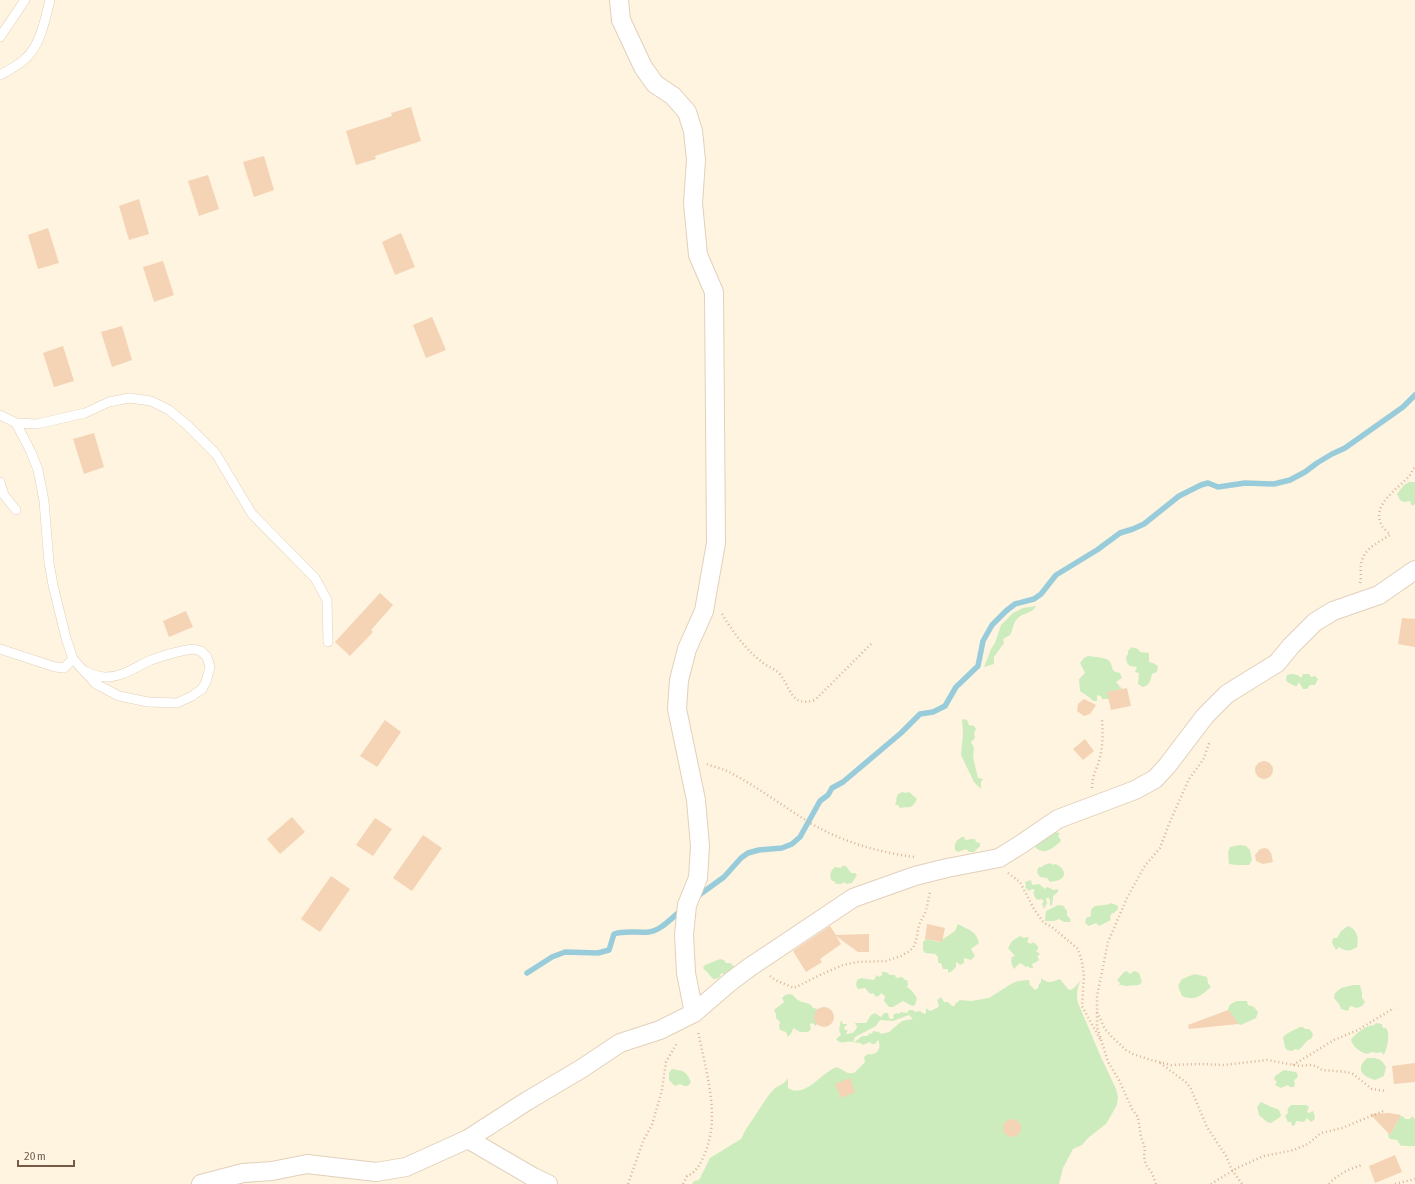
<svg xmlns="http://www.w3.org/2000/svg" width="1415" height="1184" font-family="'Asap Condensed',sans-serif">
  <style>
    .green { fill: #cdecbe; fill-rule: evenodd }
    .lines { fill: none; stroke-linecap: round; stroke-linejoin: round }
    .stream { stroke: #99ccda; stroke-width: 5.5 }
    .building { fill: #f5d3b5 }
    .service-casing { stroke: #e2d0bb; stroke-width: 10 }
    .minor-casing { stroke: #e2d0bb; stroke-width: 20 }
    .path { stroke: #d9b699; stroke-width: 2.5; stroke-dasharray: 1 3; stroke-linecap: butt }
    .service { stroke: #fff; stroke-width: 9 }
    .minor { stroke: #fff; stroke-width: 18 }
  </style>
  <rect width="100%" height="100%" fill="#fef4e0"/>
  <g class="green">
    <polygon points="1409,482 1415,482 1415,504 1412,506 1410,501 1404,502 1400,500 1397,494 1404,485"/>
    <path d="M1036,606C1032,614 1024,612 1018,618C1013,622 1013,630 1010,635L1003,639L1004,643L994,657V664L984,667L991,649L995,643L1001,625L1013,613L1023,608Z"/>
    <path d="M1132,647L1138,649L1140,652L1149,653V662L1153,663L1158,666L1157,672L1152,674C1150,681 1150,685 1143,687L1138,684L1139,673L1135,672L1137,667L1130,666L1127,663L1126,657L1128,654V651Z"/>
    <path d="M1088,656C1094,657 1107,657 1110,662C1114,669 1110,671 1120,673L1122,678L1116,682L1122,689L1108,692L1109,699H1102L1101,696L1097,695V701H1093C1089,696 1085,695 1080,691L1079,679L1085,673L1080,663L1084,658Z"/>
    <polygon points="1291,674 1298,675 1301,678 1303,674 1309,674 1311,677 1315,676 1318,679 1315,685 1310,685 1307,689 1303,689 1299,682 1297,686 1295,686 1287,682 1286,679 1287,675"/>
    <polygon points="962,719 967,720 969,725 974,726 976,729 974,733 975,738 971,742 974,748 973,757 978,778 983,779 981,782 981,789 974,782 961,755 963,734"/>
    <path d="M903,792L905,793L909,792L917,799C911,810 911,806 900,808L898,805H895C898,799 894,794 903,792Z"/>
    <path d="M1055,832L1060,833L1058,836L1061,840L1060,842C1051,850 1041,857 1033,844Z"/>
    <path d="M962,837H965L964,839L967,840L972,839H975L976,842L980,843V846L974,852H969L966,849L958,852L955,850C954,844 956,840 962,837Z"/>
    <polygon points="1240,845 1246,846 1250,850 1252,860 1249,865 1236,865 1229,864 1228,852 1230,847"/>
    <path d="M1050,863L1053,865L1055,864C1062,866 1068,874 1061,879C1058,881 1053,881 1050,882L1047,878L1040,877C1037,873 1036,871 1039,867H1042L1044,865Z"/>
    <path d="M842,866H846L851,873H855L857,875L852,883L846,884L845,882L841,884H836L834,881H832C829,876 830,871 835,867L841,868Z"/>
    <polygon points="1031,880 1032,885 1039,884 1045,889 1047,887 1054,890 1058,889 1058,892 1053,896 1053,899 1052,906 1050,905 1050,901 1049,898 1046,898 1047,903 1044,909 1042,904 1044,901 1041,899 1039,900 1036,899 1033,893 1035,890 1032,889 1029,891 1025,887 1026,885 1025,882"/>
    <path d="M1111,903L1118,906V909L1114,913L1111,914L1110,918L1111,920L1099,926L1096,923L1089,926L1085,923L1086,918L1091,916C1089,901 1103,908 1111,903Z"/>
    <polygon points="1058,905 1064,906 1065,909 1067,910 1067,915 1071,920 1070,922 1064,922 1059,919 1054,921 1045,921 1046,911"/>
    <path d="M958,924C968,930 976,930 979,943L971,949L975,956L971,960L964,958V963L960,965L957,962L956,963V967L952,971L948,973V969H943L941,963H938V957L935,954L925,953L923,950V942L926,939L938,942L940,941L955,931Z"/>
    <path d="M1348,926C1357,929 1359,938 1357,947C1350,951 1346,952 1339,947L1336,950L1332,943L1333,938H1337L1341,931Z"/>
    <path d="M1020,936L1024,938L1027,937L1029,938L1027,942L1031,944L1033,942L1038,946V949L1036,951L1040,954L1037,957L1039,959L1038,961L1032,964L1033,968H1030L1028,966L1026,967L1020,963L1014,969C1012,965 1010,962 1012,957L1015,956L1008,948L1012,941Z"/>
    <polygon points="720,959 724,960 726,963 730,963 735,967 727,975 721,973 720,977 716,979 713,979 708,973 703,968 705,965"/>
    <polygon points="1127,971 1130,974 1134,971 1139,973 1142,982 1139,985 1125,986 1122,985 1119,985 1120,983 1117,980 1124,972"/>
    <polygon points="882,972 886,972 890,975 895,975 896,978 902,977 905,980 907,980 908,984 907,987 912,991 917,998 915,1005 912,1006 903,1001 893,1007 889,1007 884,1001 885,996 881,993 880,995 876,997 873,993 870,994 865,988 858,989 856,985 857,980 861,978 874,980 877,975 879,977 882,975"/>
    <path d="M1195,974L1207,977L1208,983L1211,987C1201,995 1196,1002 1182,996L1178,986L1182,979Z"/>
    <path d="M1041,978C1048,984 1052,982 1060,979L1068,989L1071,990L1075,987L1081,980C1077,988 1076,994 1078,1003L1101,1057L1116,1089L1118,1097L1117,1105L1106,1124L1088,1138L1082,1145L1073,1149L1063,1168L1059,1184H692L694,1181L699,1180L710,1158L741,1139L745,1131L768,1096L775,1088L784,1083L788,1078V1088C806,1099 821,1072 837,1067L848,1073H854L865,1062L864,1057L868,1054C877,1056 882,1048 878,1040L875,1044H872L870,1042L863,1045L860,1043C857,1043 855,1042 853,1042C845,1040 842,1046 836,1039L841,1035L839,1030L841,1020L843,1024H847L846,1026L844,1027L845,1030H848L846,1034C852,1034 855,1032 857,1027L855,1023H866L871,1015L875,1013L881,1017L884,1013H888L889,1018L892,1019L894,1018L893,1015L897,1013L899,1014L901,1012L907,1013L909,1010H913L915,1012L920,1011L924,1014L926,1013V1008L930,1011L937,1008L939,1006L937,1000L941,997L944,1002H948L952,1006H955V1004L960,1000L971,1001L989,998L1011,984L1018,981L1029,980L1030,985L1035,990L1038,988L1039,984L1041,982ZM909,1015L913,1019L902,1021L889,1032L881,1034L879,1032L873,1031L872,1034L870,1033L867,1036H862L856,1041L853,1042L855,1037L876,1026L880,1020L893,1021Z"/>
    <polygon points="1353,985 1360,985 1362,993 1362,998 1365,1002 1362,1006 1357,1008 1350,1006 1348,1011 1341,1009 1339,1004 1334,998 1335,993 1341,988"/>
    <path d="M790,994C794,995 795,998 798,1000C804,1004 809,1001 813,1008L818,1009C814,1014 814,1019 817,1024L816,1026L812,1023L810,1024L811,1029L808,1032H800L793,1028L792,1032L788,1037L786,1032L780,1030L779,1026L780,1022L776,1018V1014L774,1010L784,1002L782,998L785,995Z"/>
    <path d="M1237,1001H1247L1248,1005L1254,1007L1258,1012L1256,1018L1241,1025L1235,1023L1234,1018L1228,1010C1229,1004 1232,1003 1237,1001Z"/>
    <path d="M1376,1023L1382,1024L1383,1028H1386C1391,1034 1387,1048 1384,1055L1381,1052L1377,1053L1372,1052L1367,1054C1360,1052 1352,1047 1351,1039C1356,1034 1366,1025 1374,1025Z"/>
    <path d="M1300,1027H1303L1305,1029H1309C1313,1032 1314,1035 1311,1039L1308,1040L1299,1050L1295,1049L1292,1051L1287,1050L1285,1047L1283,1037L1288,1033Z"/>
    <path d="M1367,1058C1377,1058 1380,1057 1386,1067L1384,1076L1375,1080C1362,1076 1355,1069 1367,1058Z"/>
    <path d="M672,1069C683,1071 686,1070 691,1082L688,1086H684L680,1084L675,1086L669,1080V1073Z"/>
    <polygon points="1284,1070 1296,1072 1298,1075 1297,1078 1294,1080 1295,1084 1294,1087 1290,1087 1288,1085 1281,1088 1275,1085 1277,1082 1274,1079 1275,1076"/>
    <polygon points="1261,1102 1271,1107 1275,1108 1279,1110 1281,1115 1280,1117 1271,1123 1267,1122 1259,1115 1257,1107"/>
    <path d="M1291,1105H1306L1309,1107L1307,1112L1309,1113L1313,1111L1315,1117L1314,1120L1311,1122L1307,1118L1304,1122L1296,1121L1295,1125L1292,1126L1291,1122H1288L1285,1116L1288,1113C1287,1109 1288,1108 1291,1105Z"/>
    <path d="M1401,1116L1404,1117L1405,1119H1410L1412,1116L1415,1119V1146C1410,1147 1406,1145 1401,1146L1397,1140L1390,1139L1388,1136L1389,1132L1392,1131L1398,1121V1118Z"/>
  </g>
  <g class="lines">
    <g class="stream">
      <polyline points="695,898 724,877 741,858 748,853 759,850 782,848 792,844 800,837 820,801 828,795 832,788 843,782 901,733 920,714 933,712 945,706 956,687 978,666 983,641 992,625 1006,611 1015,604 1034,599 1041,594 1056,575 1097,550 1120,533 1133,529 1144,524 1179,496 1201,485 1208,483 1218,487 1245,483 1274,484 1290,480 1305,472 1317,463 1332,454 1345,448 1403,407 1415,395"/>
      <path d="M527,973L552,957L565,952L598,953L609,950L614,934C625,930 637,933 649,932C661,931 673,916 683,909"/>
    </g>
  </g>
  <g class="building">
    <polygon points="411,107 421,141 375,156 376,159 356,165 346,131 392,116 391,113"/>
    <polygon points="264,156 274,190 254,197 243,162"/>
    <polygon points="208,175 219,209 199,216 188,181"/>
    <polygon points="139,199 149,234 129,240 119,206"/>
    <polygon points="48,228 59,263 38,269 28,235"/>
    <polygon points="401,233 415,267 395,275 382,242"/>
    <polygon points="163,261 174,295 154,302 143,267"/>
    <polygon points="432,317 446,350 426,358 413,325"/>
    <polygon points="122,326 132,360 112,367 101,332"/>
    <polygon points="63,346 74,381 54,387 43,353"/>
    <polygon points="94,433 104,467 84,474 73,439"/>
    <polygon points="380,593 393,605 371,630 373,632 350,656 335,642"/>
    <polygon points="186,611 193,627 169,637 163,621"/>
    <polygon points="1402,618 1415,619 1415,647 1398,644"/>
    <polygon points="1127,688 1131,706 1111,710 1107,692"/>
    <polygon points="1084,699 1096,705 1090,714 1084,716 1077,711 1078,704"/>
    <polygon points="385,720 401,732 377,767 360,756"/>
    <polygon points="1085,739 1094,751 1083,760 1073,749"/>
    <circle cx="1264" cy="770" r="9"/>
    <polygon points="292,817 305,832 280,854 267,839"/>
    <polygon points="375,818 392,829 373,856 356,845"/>
    <polygon points="423,835 442,848 412,891 393,878"/>
    <polygon points="1265,848 1268,849 1271,853 1273,862 1263,864 1256,861 1255,855 1260,849"/>
    <polygon points="331,876 350,889 320,932 301,919"/>
    <polygon points="927,924 945,928 942,942 925,939"/>
    <polygon points="830,926 836,935 869,934 869,952 858,952 836,936 841,944 820,959 822,962 806,972 793,951"/>
    <circle cx="824" cy="1017" r="10"/>
    <polygon points="1228,1010 1232,1014 1238,1024 1189,1029 1188,1025"/>
    <polygon points="1415,1063 1415,1082 1394,1084 1392,1066"/>
    <polygon points="850,1078 855,1092 841,1098 835,1084"/>
    <polygon points="1389,1113 1401,1115 1390,1135 1370,1114"/>
    <circle cx="1012" cy="1128" r="9"/>
    <polygon points="1395,1155 1402,1172 1375,1183 1369,1166"/>
  </g>
  <g class="lines">
    <g class="service-casing">
      <g id="service">
        <polyline points="0,37 25,0"/>
        <path d="M0,75C9,70 19,65 26,58C41,44 45,19 50,0"/>
        <polyline points="0,415 16,423 37,424 85,413 109,402 129,398 151,401 169,410 187,425 216,454 252,514 315,578 327,600 328,642"/>
        <polyline points="16,423 31,452 38,470 44,501 49,563 53,585 66,638 73,659 84,671"/>
        <polyline points="0,482 4,495 16,510"/>
        <polyline points="0,649 55,667 64,668 73,659"/>
        <path d="M193,649L201,651L207,657L210,667L206,682L202,689L192,696L177,703L148,702L119,696L96,684L84,671C91,674 98,677 105,677C121,678 137,666 151,660C165,655 178,651 193,649Z"/>
      </g>
    </g>
    <g class="minor-casing">
      <g id="minor">
        <polyline points="619,0 621,20 643,67 655,84 673,96 687,112 693,131 696,160 693,203 698,255 714,292 716,543 704,611 687,649 679,680 677,709 696,800 700,846 698,878 687,905 684,935 686,973 694,1013"/>
        <polyline points="468,1139 533,1177 548,1184"/>
        <polyline points="201,1184 243,1173 272,1171 307,1164 376,1172 406,1167 468,1139 527,1101 581,1069 620,1043 660,1030 694,1013 730,982 750,967 853,898 915,876 947,868 999,858 1020,845 1058,819 1135,790 1155,779 1167,766 1205,716 1227,694 1277,663 1291,646 1315,622 1333,611 1379,595 1415,570"/>
      </g>
    </g>
    <g class="path">
      <path d="M1360,583C1362,576 1360,570 1361,564C1364,548 1378,543 1390,535C1388,532 1384,529 1382,526C1370,504 1399,489 1410,475C1412,472 1413,469 1415,467"/>
      <path d="M722,614C733,632 745,649 762,662C766,666 773,668 778,672C791,685 789,708 815,700L872,643"/>
      <path d="M707,764C713,767 721,768 727,771C755,785 781,805 807,821C839,841 877,852 914,857"/>
      <path d="M1092,788C1092,777 1096,771 1099,761C1103,748 1103,733 1102,720"/>
      <polyline points="1008,873 1020,882 1034,909 1044,923 1052,927 1078,949 1082,962 1084,976 1082,1006 1100,1039"/>
      <polyline points="770,976 775,980 794,988 820,975 843,965 857,962 886,961 901,956 908,952 913,948 916,941 919,925 926,911 930,892"/>
      <polyline points="1097,1012 1105,1029 1112,1037 1126,1050 1133,1054 1151,1060 1171,1065 1201,1064 1224,1065 1267,1060 1300,1066 1310,1065 1316,1066 1322,1070 1347,1072 1353,1074 1372,1089 1385,1091"/>
      <polyline points="1160,1063 1187,1083 1191,1089 1207,1127 1226,1156 1232,1170 1242,1184"/>
      <polyline points="1293,1065 1334,1040 1358,1030 1394,1008"/>
      <polyline points="628,1184 644,1139 652,1125 662,1090 666,1062 677,1043"/>
      <path d="M683,1184L687,1176C695,1173 699,1166 703,1158C722,1118 706,1073 698,1031"/>
      <polyline points="1156,1184 1152,1173 1146,1165 1144,1157 1145,1148 1141,1137 1138,1117 1132,1109 1119,1080 1108,1062 1104,1049 1097,1027 1097,996 1108,942 1127,898 1144,867 1160,848 1169,824 1189,779 1203,760 1210,741"/>
      <polyline points="1211,1184 1237,1168 1264,1156 1294,1150 1308,1144 1321,1133 1342,1128 1386,1110"/>
      <path d="M1329,1184C1338,1174 1349,1169 1362,1165"/>
      <polyline points="1395,1184 1415,1179"/>
    </g>
    <use href="#service" class="service"/>
    <use href="#minor" class="minor"/>
  </g>
  <path d="M18 1160v6h56v-6" fill="none" stroke="#765a46" stroke-width="2"/>
  <text x="24" y="1160" font-size="12" fill="#765a46" stroke="#fff7e7" stroke-width="3" paint-order="stroke">20 m</text>
</svg>
